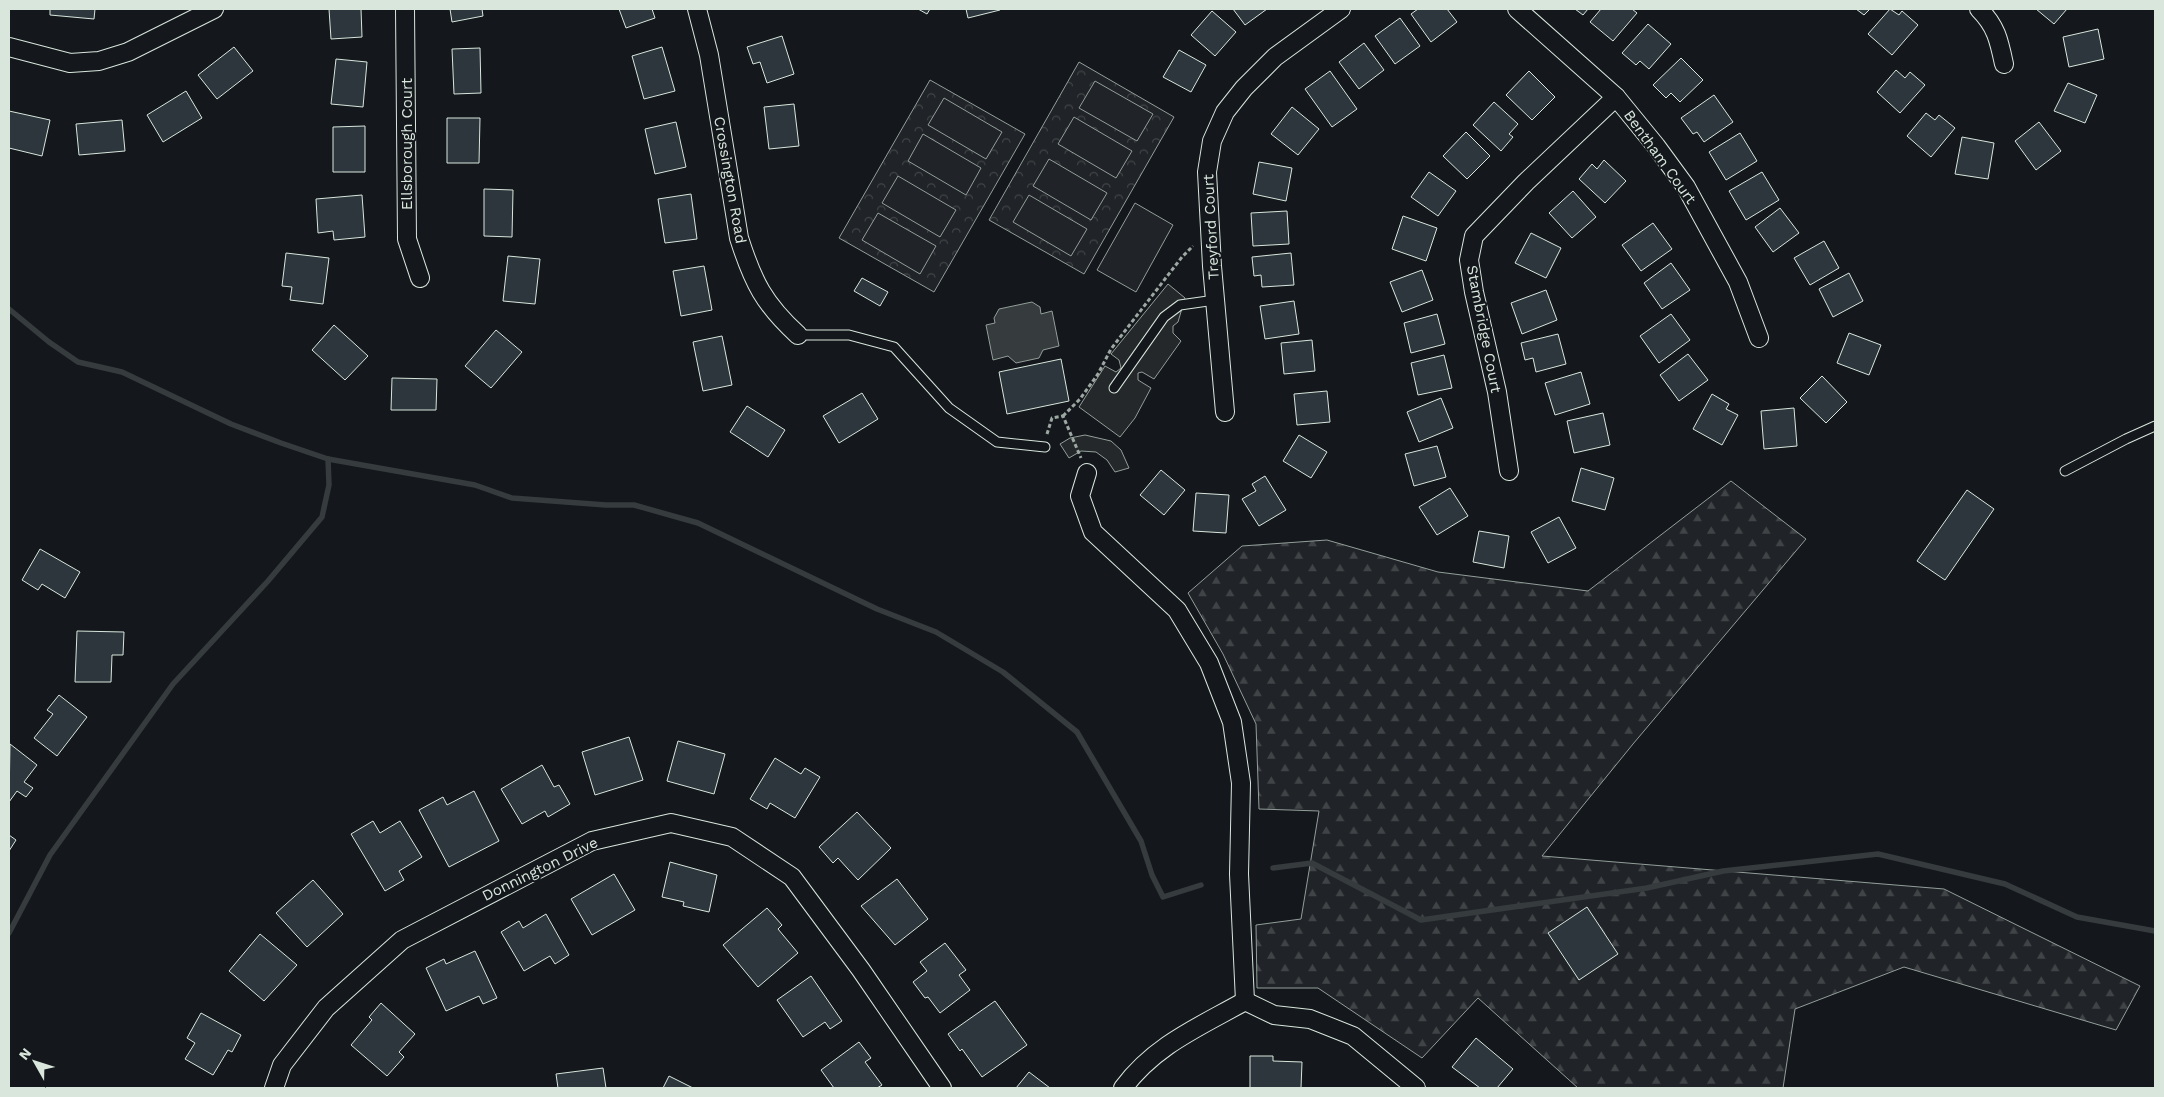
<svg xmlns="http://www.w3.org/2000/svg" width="2164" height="1097" font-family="'Work Sans',sans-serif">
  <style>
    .forest { fill: url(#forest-firs); stroke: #939e99 }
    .park { fill: url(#park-crowns); stroke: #939e99 }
    .pitch { fill: #202428; stroke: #939e99 }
    .parking { fill: #24282b; stroke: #939e99 }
    .water { fill: #363b3e; stroke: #939e99 }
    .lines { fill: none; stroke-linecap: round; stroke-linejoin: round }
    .stream { stroke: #363b3e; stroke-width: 5.5 }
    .building { fill: #2c363c; stroke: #d8e6dc }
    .service-casing { stroke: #d8e6dc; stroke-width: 11 }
    .minor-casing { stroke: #d8e6dc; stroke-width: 20 }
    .path { stroke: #9da8a2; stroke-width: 3; stroke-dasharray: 4 2.5; stroke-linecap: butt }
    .service { stroke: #14181c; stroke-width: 9 }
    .minor { stroke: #14181c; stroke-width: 18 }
    .labels { text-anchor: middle; stroke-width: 4; stroke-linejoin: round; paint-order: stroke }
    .street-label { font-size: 15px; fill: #d8e6dc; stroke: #14181c }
  </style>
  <defs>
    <pattern id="forest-firs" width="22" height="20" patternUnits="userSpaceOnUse" patternTransform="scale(1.25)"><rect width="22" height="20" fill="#202428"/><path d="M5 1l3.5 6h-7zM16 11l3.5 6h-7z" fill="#404447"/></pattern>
    <pattern id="park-crowns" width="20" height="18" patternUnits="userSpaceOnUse" patternTransform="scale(1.25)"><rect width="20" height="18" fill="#202428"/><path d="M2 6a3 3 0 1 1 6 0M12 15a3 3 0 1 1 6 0" fill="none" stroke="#404447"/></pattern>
  </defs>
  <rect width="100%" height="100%" fill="#14181c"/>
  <polygon class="forest" points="1731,481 1806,539 1633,744 1542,856 1944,889 2140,986 2116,1030 1904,967 1795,1009 1783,1088 1578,1088 1478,998 1422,1058 1318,988 1257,988 1256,925 1301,919 1319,811 1259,809 1256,724 1223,654 1188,593 1242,546 1327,540 1438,572 1588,591"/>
  <g class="park">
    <polygon points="1079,62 1174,117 1084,274 989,220"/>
    <polygon points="930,80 1025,134 934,292 839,238"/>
  </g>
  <g class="pitch">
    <polygon points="1095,81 1153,114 1137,141 1079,108"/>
    <polygon points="944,98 1002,132 986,159 928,125"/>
    <polygon points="1074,117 1132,151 1116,178 1058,144"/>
    <polygon points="923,134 981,168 966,195 908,161"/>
    <polygon points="1049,159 1107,193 1091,220 1033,186"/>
    <polygon points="898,176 956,210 940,237 882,203"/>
    <polygon points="1029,195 1087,229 1071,256 1013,222"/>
    <polygon points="1135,203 1173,225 1136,292 1097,270"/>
    <polygon points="878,213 936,246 920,274 862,240"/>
  </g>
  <g class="parking">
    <polygon points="1168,284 1185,298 1178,322 1173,326 1173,333 1181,341 1154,379 1142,372 1138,373 1138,380 1151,388 1135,418 1120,437 1079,407 1105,366 1116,372 1121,368 1119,360 1111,354"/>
    <polygon points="1085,435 1111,441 1121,450 1129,468 1115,472 1107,460 1096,452 1081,451 1069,458 1060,444 1070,438"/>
  </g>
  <polygon class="water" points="1032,302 1040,307 1041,314 1052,311 1059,346 1043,350 1039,358 1016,363 1008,356 993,360 986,325 995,323 994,318 999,309"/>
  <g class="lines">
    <g class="stream">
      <polyline points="9,309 49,342 78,362 122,372 231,424 281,443 328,459 475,485 512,498 606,505 634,505 698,523 877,609 936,632 1003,672 1077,732 1141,841 1152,875 1163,897 1201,885"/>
      <polyline points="1273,868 1312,863 1421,920 1647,888 1723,871 1878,854 2005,884 2077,917 2155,931"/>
      <polyline points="9,933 50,855 173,684 268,581 322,517 329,485 328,459"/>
    </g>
  </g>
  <g class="building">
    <polygon points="50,9 95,9 94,19 50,15"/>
    <polygon points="329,9 361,9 362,37 331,39"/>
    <polygon points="450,9 482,9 483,16 452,22"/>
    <polygon points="619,9 652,9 655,18 626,28"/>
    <polygon points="918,9 930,9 927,14"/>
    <polygon points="966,9 1000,9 1000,10 968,18"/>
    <polygon points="1233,9 1267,9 1245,25"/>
    <polygon points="1418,9 1447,9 1457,22 1431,42 1411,14"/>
    <polygon points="1575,9 1588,9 1583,15"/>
    <polygon points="1601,9 1632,9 1637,13 1613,41 1590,22"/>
    <polygon points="1856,9 1870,9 1864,15"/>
    <polygon points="1890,9 1899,15 1902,11 1918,25 1892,55 1868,34"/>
    <polygon points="2036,9 2067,9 2054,24"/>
    <polygon points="1212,11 1236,32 1215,56 1191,35"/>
    <polygon points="1400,18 1420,46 1395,64 1375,36"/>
    <polygon points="1648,24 1671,44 1649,69 1640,61 1636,65 1622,53"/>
    <polygon points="2098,29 2104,59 2069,67 2063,37"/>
    <polygon points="782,36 794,74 767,83 760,62 753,64 747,47"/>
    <polygon points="1364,43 1384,70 1359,89 1339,62"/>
    <polygon points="234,47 253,71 217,99 198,75"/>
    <polygon points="662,47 675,91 644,99 632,56"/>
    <polygon points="480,48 481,93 454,94 452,49"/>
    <polygon points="1179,50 1206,65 1191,92 1163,77"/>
    <polygon points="1681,58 1703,80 1680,102 1671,93 1666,98 1653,85"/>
    <polygon points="336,59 367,62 363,107 331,104"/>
    <polygon points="1896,70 1905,78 1910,72 1925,85 1900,113 1877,92"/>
    <polygon points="1330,71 1357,109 1332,127 1305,89"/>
    <polygon points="1529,71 1555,97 1532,120 1506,95"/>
    <polygon points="2068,83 2097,95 2085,123 2054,111"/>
    <polygon points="186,91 202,118 163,142 147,115"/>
    <polygon points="1714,95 1733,122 1704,142 1697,132 1693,134 1681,118"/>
    <polygon points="1494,102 1518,124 1509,134 1513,137 1501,151 1473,125"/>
    <polygon points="794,104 799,146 769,149 764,107"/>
    <polygon points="1292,107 1319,129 1298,155 1271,134"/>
    <polygon points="9,111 50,120 42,156 9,148"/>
    <polygon points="1926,113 1935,120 1939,115 1955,128 1931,157 1907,136"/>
    <polygon points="447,118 480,118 479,163 447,163"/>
    <polygon points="122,120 125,151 79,155 76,124"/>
    <polygon points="676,122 686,167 655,174 645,129"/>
    <polygon points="2039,122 2061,151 2036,170 2015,141"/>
    <polygon points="365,126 365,172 333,172 333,127"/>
    <polygon points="1466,132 1490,156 1467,179 1443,156"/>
    <polygon points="1740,133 1757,161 1726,180 1709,152"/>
    <polygon points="1962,137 1994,143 1988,179 1955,174"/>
    <polygon points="1604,160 1626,181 1605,203 1579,179 1592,164 1597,169"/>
    <polygon points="1259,162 1292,168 1286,201 1253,194"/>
    <polygon points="1429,172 1456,191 1438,216 1411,197"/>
    <polygon points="1762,172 1779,200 1746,220 1729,191"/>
    <polygon points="484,189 513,190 512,237 484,236"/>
    <polygon points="1573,191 1596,217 1572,238 1549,213"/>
    <polygon points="691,194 697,239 665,243 658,199"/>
    <polygon points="362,195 365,237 334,240 333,231 318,233 316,199"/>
    <polygon points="1780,208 1799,233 1773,252 1755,227"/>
    <polygon points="1287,211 1289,244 1253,246 1251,213"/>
    <polygon points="1403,216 1437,228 1426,261 1392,249"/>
    <polygon points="1653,223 1672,249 1641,271 1622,245"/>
    <polygon points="1531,233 1561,248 1546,278 1515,263"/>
    <polygon points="1824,241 1839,268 1810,285 1794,258"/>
    <polygon points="286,253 329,258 323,304 290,300 292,287 282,286"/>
    <polygon points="1291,253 1294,285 1262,287 1261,275 1254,276 1252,257"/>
    <polygon points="508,256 540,259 535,304 503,301"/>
    <polygon points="1671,263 1690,290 1662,309 1644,283"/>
    <polygon points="704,266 712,310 681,316 673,271"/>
    <polygon points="1422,270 1433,300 1402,312 1390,282"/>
    <polygon points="1849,273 1863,301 1833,317 1819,289"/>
    <polygon points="862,278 888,292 880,306 854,291"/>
    <polygon points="1546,290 1557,320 1522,334 1511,303"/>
    <polygon points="1294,301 1299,334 1265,339 1260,306"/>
    <polygon points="1437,314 1445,344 1411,353 1404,323"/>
    <polygon points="1671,314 1690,340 1659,363 1640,336"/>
    <polygon points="334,325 368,356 345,380 312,350"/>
    <polygon points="496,330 522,352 491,388 465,366"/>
    <polygon points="1849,333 1881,345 1869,375 1837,363"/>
    <polygon points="1558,334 1566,364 1536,372 1533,358 1525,360 1521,343"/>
    <polygon points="722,336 732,385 703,391 693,342"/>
    <polygon points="1312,340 1315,371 1284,374 1281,343"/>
    <polygon points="1688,354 1708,380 1679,401 1660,375"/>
    <polygon points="1444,355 1452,388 1418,395 1411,363"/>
    <polygon points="1061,359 1069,401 1007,414 999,372"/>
    <polygon points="1581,372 1590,404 1555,415 1545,383"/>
    <polygon points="1822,376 1847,402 1826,423 1800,398"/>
    <polygon points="392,378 437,379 436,410 391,410"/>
    <polygon points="1327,391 1330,422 1297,425 1294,394"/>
    <polygon points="862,393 878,419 839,443 823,416"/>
    <polygon points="1712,394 1729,404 1726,409 1738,415 1722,445 1693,429"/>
    <polygon points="1441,398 1453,428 1419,442 1407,412"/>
    <polygon points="747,406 785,430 768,457 730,432"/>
    <polygon points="1794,408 1797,446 1764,449 1761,411"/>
    <polygon points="1603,413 1610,445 1574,453 1567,421"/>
    <polygon points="1299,435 1327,452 1311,478 1283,461"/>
    <polygon points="1437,446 1446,477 1414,486 1405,454"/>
    <polygon points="1581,468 1614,478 1605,510 1572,501"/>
    <polygon points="1161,470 1185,490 1164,515 1140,495"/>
    <polygon points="1265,476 1286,510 1259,526 1242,499 1256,491 1252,484"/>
    <polygon points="1450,488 1468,516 1437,535 1419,507"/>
    <polygon points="1967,490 1994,509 1945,580 1917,561"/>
    <polygon points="1196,493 1229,495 1226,533 1193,531"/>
    <polygon points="1559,517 1576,548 1548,563 1531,532"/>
    <polygon points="1479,531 1509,536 1504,568 1473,562"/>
    <polygon points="40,549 80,572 65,598 42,584 38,590 22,580"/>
    <polygon points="77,631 124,632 123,655 112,655 111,682 75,682"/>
    <polygon points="59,695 87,717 57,756 34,738 53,714 47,710"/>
    <polygon points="629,737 643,780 595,795 582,752"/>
    <polygon points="678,741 725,754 714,794 667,781"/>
    <polygon points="10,744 37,765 24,782 33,788 26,797 17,791 9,802"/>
    <polygon points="775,758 801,774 805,768 820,777 795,818 770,803 767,809 750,799"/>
    <polygon points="542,765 554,787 559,785 570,804 548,817 545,811 522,824 501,789"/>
    <polygon points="474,791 499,841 449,867 419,810 443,797 447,805"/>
    <polygon points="857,812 891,848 858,880 838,858 833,863 819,847"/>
    <polygon points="373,821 380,833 400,821 422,857 399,871 404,880 385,891 351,834"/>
    <polygon points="9,835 16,840 9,851"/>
    <polygon points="670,862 717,875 709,912 683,906 684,902 662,897"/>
    <polygon points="614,874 635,910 592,935 571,899"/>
    <polygon points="897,879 928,919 895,945 861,906"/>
    <polygon points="313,880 343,914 307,947 276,913"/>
    <polygon points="1587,907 1618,954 1579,980 1548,933"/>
    <polygon points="767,908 782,925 778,929 798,953 758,987 723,945"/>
    <polygon points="546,914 569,955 555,964 550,956 524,971 501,932 519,921 523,928"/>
    <polygon points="260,934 297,965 264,1001 229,971"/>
    <polygon points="945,943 966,970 959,975 970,990 940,1013 928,997 925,998 913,982 927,971 920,962"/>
    <polygon points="475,951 497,998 483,1004 479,996 446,1011 426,968 444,959 446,964"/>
    <polygon points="811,976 842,1021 830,1029 825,1022 803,1037 777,1000"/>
    <polygon points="995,1001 1027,1045 982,1077 962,1049 960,1051 948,1034"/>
    <polygon points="381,1003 415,1034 399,1052 404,1057 387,1076 351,1045 372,1020 369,1017"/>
    <polygon points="201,1013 241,1035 232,1052 228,1050 213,1075 185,1059 195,1043 187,1038"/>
    <polygon points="1476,1038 1513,1069 1497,1088 1480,1088 1452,1067"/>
    <polygon points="859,1042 871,1058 865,1062 882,1085 877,1088 834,1088 821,1070"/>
    <polygon points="1250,1056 1273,1056 1273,1061 1302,1062 1301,1088 1250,1088"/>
    <polygon points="603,1068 606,1088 558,1088 556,1074"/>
    <polygon points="1029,1072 1050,1088 1016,1088"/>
    <polygon points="669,1076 693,1088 663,1088"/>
  </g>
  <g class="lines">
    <g class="service-casing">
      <g id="service">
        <polyline points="798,335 849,335 894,347 949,408 997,442 1045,447"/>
        <polyline points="1114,388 1164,317 1180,305 1215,300"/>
        <polyline points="2065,471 2126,439 2155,426"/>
      </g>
    </g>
    <g class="minor-casing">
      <g id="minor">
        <polyline points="405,9 407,239 420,278"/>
        <path d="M697,9L709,55L739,238C753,282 764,304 798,335"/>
        <polyline points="1517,9 1616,97 1656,146 1686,187 1738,282 1759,338"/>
        <path d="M1979,9C1996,26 1999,40 2004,64"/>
        <polyline points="9,47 70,63 99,61 128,52 214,9"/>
        <polyline points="1225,412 1212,266 1207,172 1212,141 1225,112 1244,88 1275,57 1341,9"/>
        <polyline points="1509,471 1497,392 1474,292 1469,260 1474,236 1526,182 1616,97"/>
        <polyline points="1087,473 1080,496 1093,532 1177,610 1209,663 1232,722 1241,783 1239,874 1245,1001"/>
        <polyline points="274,1088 282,1065 326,1008 402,940 592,841 671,823 732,837 792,877 861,970 942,1088"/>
        <path d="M1123,1088C1155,1045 1199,1027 1245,1001L1274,1015L1310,1019L1353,1036L1416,1088"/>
      </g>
    </g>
    <g class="path">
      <polyline points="1063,416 1080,399 1098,374 1111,349 1182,257 1193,246"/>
      <polyline points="1047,434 1052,418 1063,416 1081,458"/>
    </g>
    <use href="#service" class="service"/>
    <use href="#minor" class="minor"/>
  </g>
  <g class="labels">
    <g class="street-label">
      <text transform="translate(407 144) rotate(-90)" y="5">Ellsborough Court</text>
      <text transform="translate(1660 157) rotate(54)" y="5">Bentham Court</text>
      <text transform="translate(730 180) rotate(80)" y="5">Crossington Road</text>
      <text transform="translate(1211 227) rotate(-93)" y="5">Treyford Court</text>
      <text transform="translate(1484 329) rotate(79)" y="5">Stambridge Court</text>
      <text transform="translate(540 869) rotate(-26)" y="5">Donnington Drive</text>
    </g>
  </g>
  <rect width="2164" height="1097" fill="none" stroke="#d8e6dc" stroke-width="20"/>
  <g transform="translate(35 1062) rotate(309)" stroke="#14181c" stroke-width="4" paint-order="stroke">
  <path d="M0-4L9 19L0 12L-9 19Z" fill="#d8e6dc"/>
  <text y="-8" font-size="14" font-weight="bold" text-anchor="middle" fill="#d8e6dc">N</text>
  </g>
</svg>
